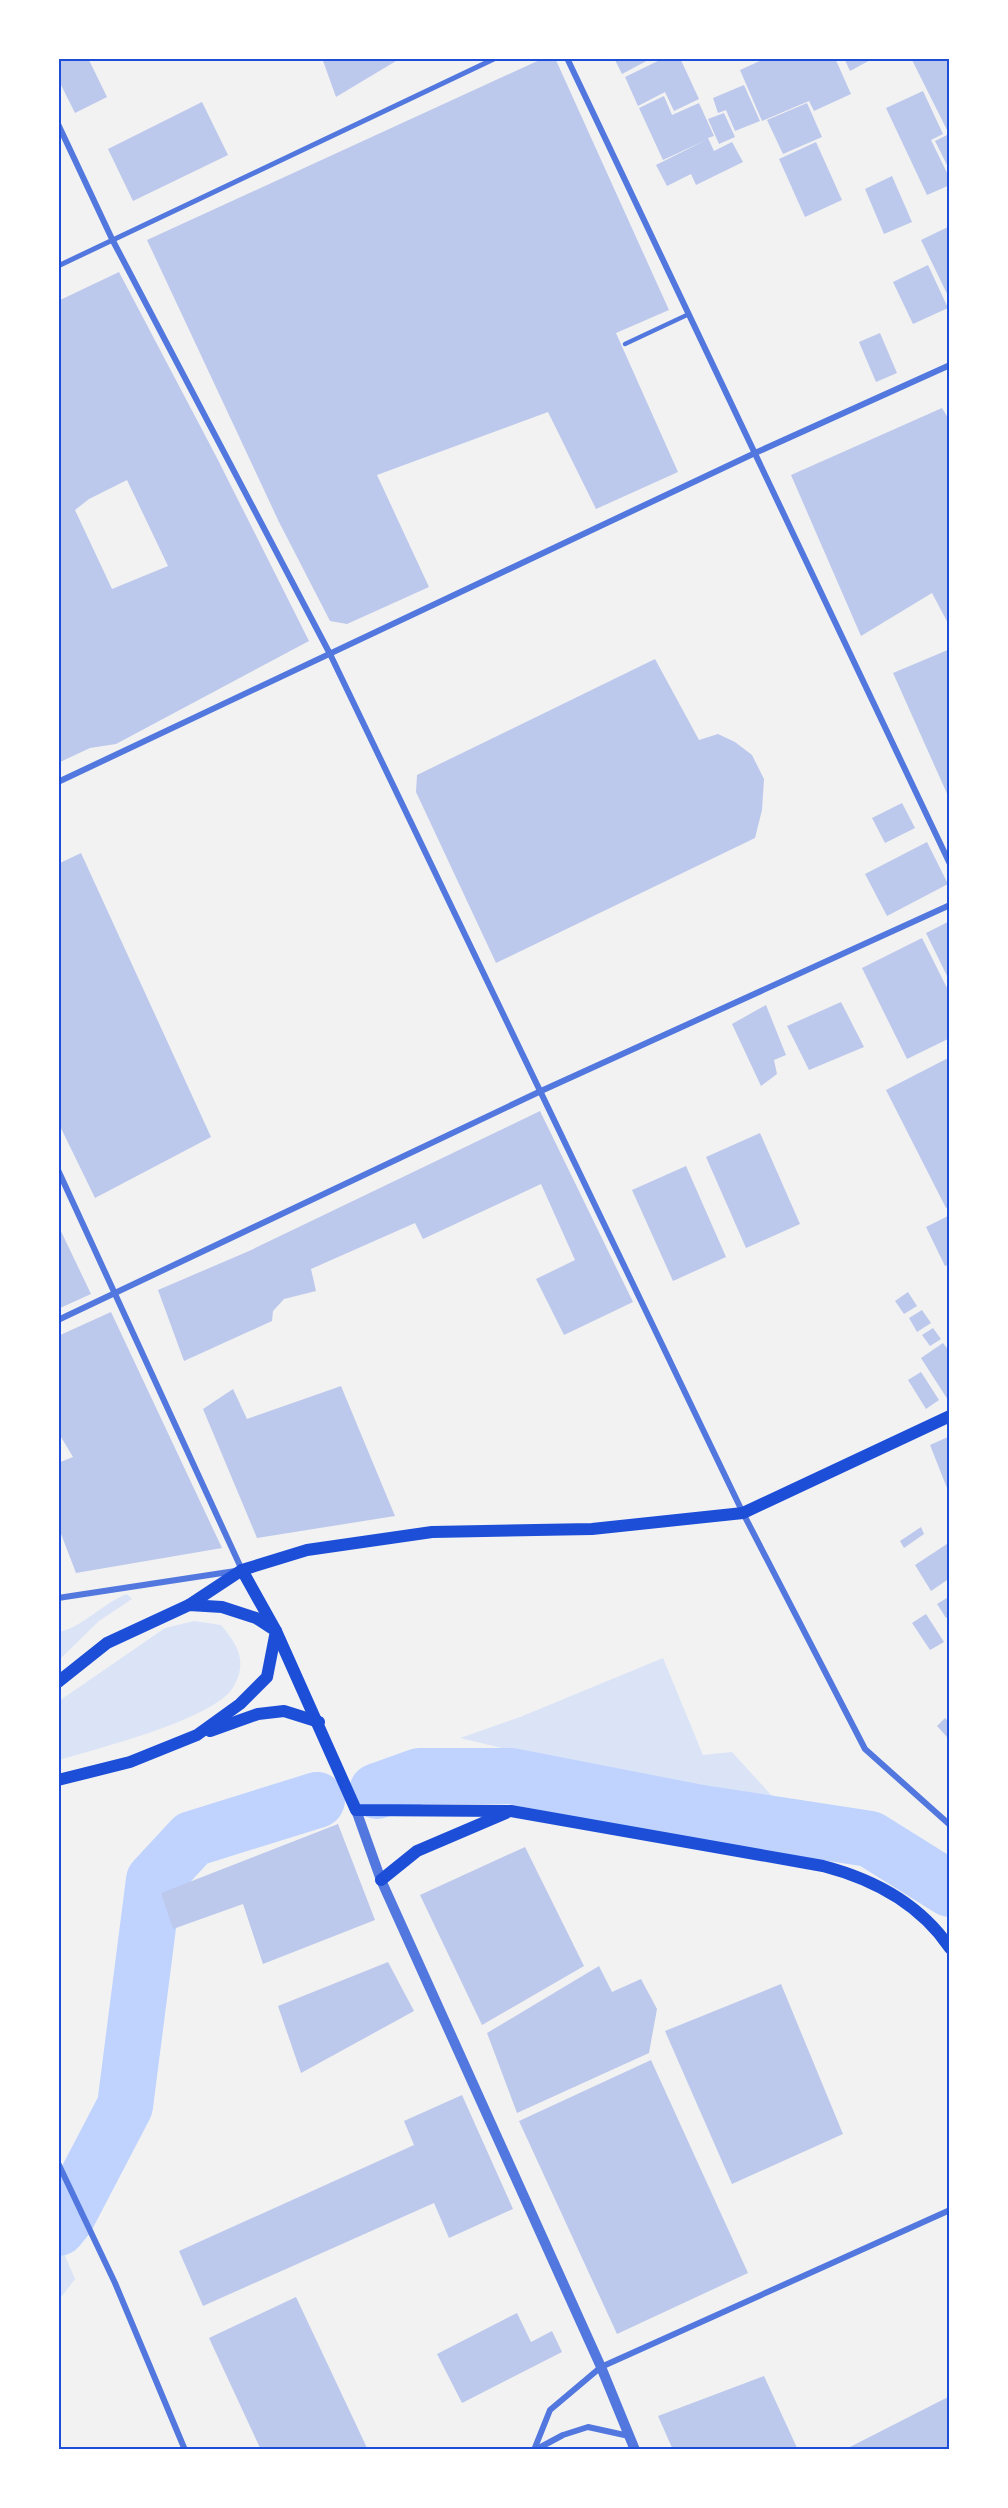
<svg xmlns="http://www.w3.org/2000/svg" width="1008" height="2508" font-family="Overpass,sans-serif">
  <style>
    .green { fill: #dbe4f7 }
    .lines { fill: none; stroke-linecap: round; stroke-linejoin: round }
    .river { stroke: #bfd3fe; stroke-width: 56 }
    .building { fill: #bdc9ec; fill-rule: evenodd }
    .service { stroke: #5277de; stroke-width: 4.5 }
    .pedestrian { stroke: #5277de; stroke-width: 5 }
    .minor { stroke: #5277de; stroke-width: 6 }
    .tertiary { stroke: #5277de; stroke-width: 10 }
    .secondary { stroke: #1d4ed8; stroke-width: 12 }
    .neatline { fill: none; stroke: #1d4ed8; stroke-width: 2 }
  </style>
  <rect width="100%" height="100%" fill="#f2f2f2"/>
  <g class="green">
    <path d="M127,1594L132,1599L99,1621L59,1660V1632C83,1627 103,1603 127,1594Z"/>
    <path d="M194,1621L221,1625C237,1644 248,1661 234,1686C216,1719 96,1749 59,1760V1701L165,1628Z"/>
    <polygon points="663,1658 703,1755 732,1752 773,1797 584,1768 460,1738 520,1717"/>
    <polygon points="60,2244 75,2279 59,2300 58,2246"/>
  </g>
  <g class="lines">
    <g class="river">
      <polyline points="377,1791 419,1776 511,1776 701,1813 870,1839 950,1889"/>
      <polyline points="58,2228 67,2217 125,2106 154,1880 192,1839 317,1800"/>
    </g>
  </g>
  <g class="building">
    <polygon points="58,58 88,58 107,97 75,113 58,79"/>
    <polygon points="322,58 401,58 336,97"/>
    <polygon points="544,58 555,58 669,310 616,333 678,472 596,509 548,412 377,475 429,587 347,624 330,621 279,522 147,240"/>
    <polygon points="614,58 652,58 622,74"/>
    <polygon points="664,58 680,58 699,99 674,111 665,92 638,106 625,77"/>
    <polygon points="766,58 835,58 851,94 814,111 809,101 762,121 740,70"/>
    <polygon points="844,58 874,58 850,71"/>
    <polygon points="911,58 950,58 950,171 935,141 949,134"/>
    <polygon points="744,85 760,121 735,131 726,110 718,113 713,98"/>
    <polygon points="923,91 943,134 931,140 950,179 950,185 927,195 886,108"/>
    <polygon points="664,96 672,115 699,103 714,136 708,138 714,151 732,142 743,162 696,185 691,174 667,186 656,165 706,140 663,160 639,108"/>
    <polygon points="202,102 228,155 133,201 108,149"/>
    <polygon points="807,103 822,137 783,154 767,120"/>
    <polygon points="724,113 735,137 719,144 708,119"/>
    <polygon points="816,142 842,200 805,217 779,159"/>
    <polygon points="892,176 912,222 884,234 865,189"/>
    <polygon points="950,226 950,300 921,240"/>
    <polygon points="928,265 948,308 913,324 893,282"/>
    <path d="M119,272L217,458L309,641L116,744L90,748L58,763V301ZM127,480L168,566L112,589L75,510L89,499Z"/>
    <polygon points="880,333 897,373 876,382 859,342"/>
    <polygon points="942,408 950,421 950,627 932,593 861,636 791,475"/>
    <polygon points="950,649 950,798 949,798 893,673"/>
    <polygon points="655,659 699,740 718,734 735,742 752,755 764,779 762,810 755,838 496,963 416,792 417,775"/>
    <polygon points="902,803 915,828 885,843 872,818"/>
    <polygon points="927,842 948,884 887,916 865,874"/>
    <polygon points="81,853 211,1137 95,1198 58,1122 58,864"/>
    <polygon points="950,921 950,982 926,933"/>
    <polygon points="922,938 950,994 950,1038 907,1059 862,968"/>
    <polygon points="841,1002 864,1047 809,1070 787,1026"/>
    <polygon points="766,1005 786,1055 774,1060 777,1074 761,1086 732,1024"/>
    <polygon points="950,1057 950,1206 946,1208 886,1090"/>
    <polygon points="540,1111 633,1302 564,1335 536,1279 575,1260 541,1184 423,1239 415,1223 311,1269 316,1291 284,1299 273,1311 272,1321 184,1361 158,1290 249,1251"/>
    <polygon points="760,1133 800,1224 746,1248 706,1157"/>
    <polygon points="686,1166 726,1257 673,1281 632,1190"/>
    <polygon points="950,1215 950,1264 945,1266 926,1227"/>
    <polygon points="58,1225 91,1294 58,1309"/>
    <polygon points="908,1292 917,1306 904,1314 895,1301"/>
    <polygon points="922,1310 931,1323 917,1332 909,1318"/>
    <polygon points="111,1312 222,1548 76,1573 58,1526 58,1463 73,1457 58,1432 58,1336"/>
    <polygon points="933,1328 941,1339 930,1346 922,1335"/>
    <polygon points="943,1343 950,1352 948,1400 921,1358"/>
    <polygon points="921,1372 939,1400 926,1409 908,1380"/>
    <polygon points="341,1386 395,1516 257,1538 203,1409 233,1389 247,1419"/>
    <polygon points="950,1436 950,1493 949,1493 930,1445"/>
    <polygon points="921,1527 924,1534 904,1548 900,1541"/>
    <polygon points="950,1542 950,1578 931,1591 915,1565"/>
    <polygon points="950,1596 950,1616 946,1618 937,1604"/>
    <polygon points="926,1614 944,1642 930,1650 912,1623"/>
    <polygon points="945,1718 950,1723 947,1737 937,1726"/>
    <polygon points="338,1824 375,1920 263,1964 243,1904 173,1929 161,1893"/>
    <polygon points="525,1847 584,1966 482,2025 420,1895"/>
    <polygon points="388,1962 414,2011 301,2073 278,2006"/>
    <polygon points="599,1966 612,1992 641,1979 657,2009 649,2053 517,2113 487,2033"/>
    <polygon points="781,1984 843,2134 732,2184 665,2031"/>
    <polygon points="651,2060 748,2273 617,2334 519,2121"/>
    <polygon points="462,2095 513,2209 449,2238 434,2203 203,2306 179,2251 414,2145 404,2121"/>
    <polygon points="296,2297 368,2450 261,2450 209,2338"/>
    <polygon points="517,2313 531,2342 552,2331 562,2352 462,2403 437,2354"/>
    <polygon points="764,2376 798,2450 673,2450 658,2416"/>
    <polygon points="950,2396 950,2450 844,2450"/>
  </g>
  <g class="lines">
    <polyline class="service" points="625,344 689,314"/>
    <polyline class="pedestrian" points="58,266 496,58"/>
    <g class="minor">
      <polyline points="567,58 950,864"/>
      <polyline points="58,124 112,239 330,654 743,1513 865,1749 950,1825"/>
      <polyline points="58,782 755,453 950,365"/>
      <polyline points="58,1170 242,1570 58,1598"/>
      <polyline points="58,1320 541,1091 950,905"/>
      <polyline points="58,2163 115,2283 185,2450"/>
      <polyline points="534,2450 550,2410 601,2367 950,2210"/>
      <polyline points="535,2450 563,2435 588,2427 629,2436"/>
    </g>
    <polyline class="tertiary" points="356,1810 381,1880 601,2367 635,2450"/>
    <g class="secondary">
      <path d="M242,1570L276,1631L356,1810L511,1811L823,1866C873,1879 920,1904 950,1948"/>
      <polyline points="189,1605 242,1570 307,1550 432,1532 592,1529 743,1513 950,1416"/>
      <polyline points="58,1682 107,1643 189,1605 222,1607 256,1618 276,1631 267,1677 240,1704 197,1735 130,1762 58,1780"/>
      <polyline points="210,1731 258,1714 284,1711 319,1722"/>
      <polyline points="381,1880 417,1851 506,1813"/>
    </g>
  </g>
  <rect width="1008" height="2508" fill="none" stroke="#ffffff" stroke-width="120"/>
  <rect x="60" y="60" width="888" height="2388" class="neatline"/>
</svg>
